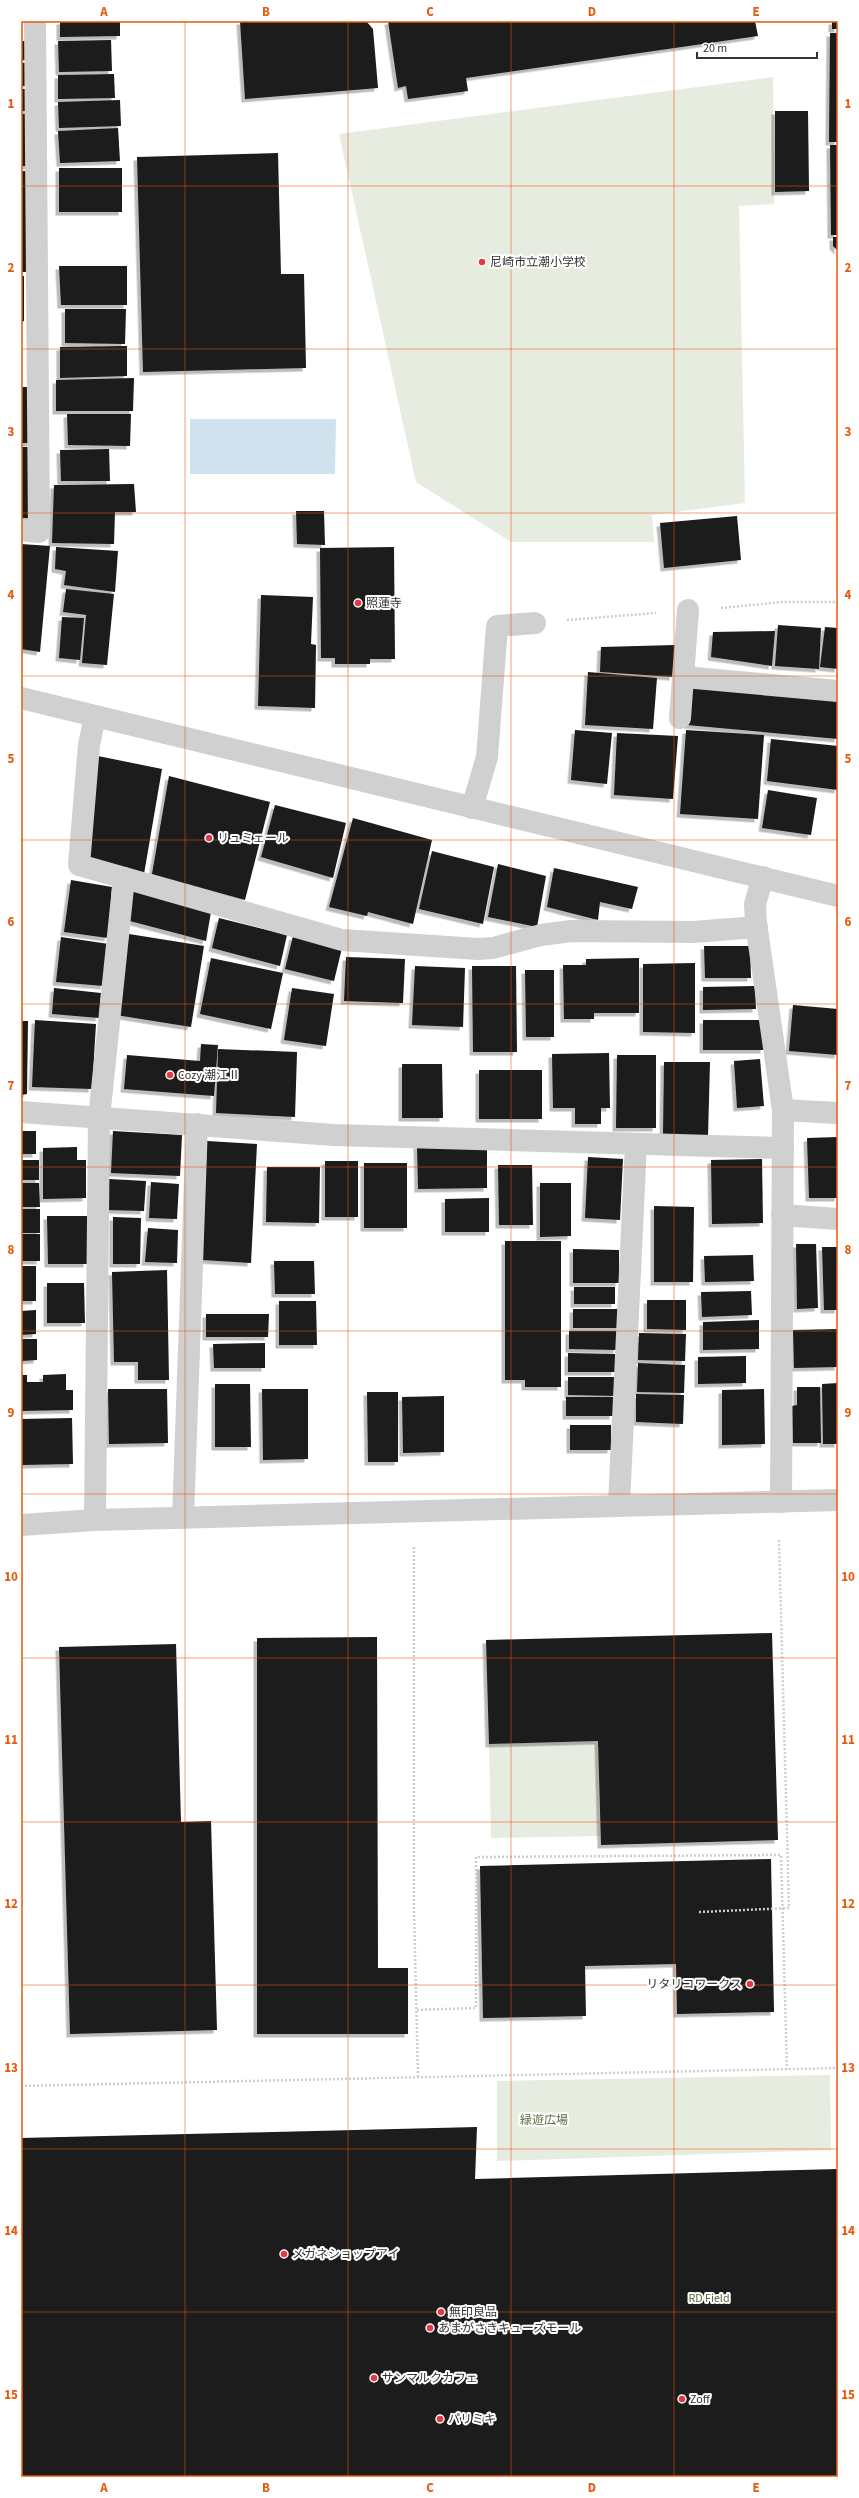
<svg xmlns="http://www.w3.org/2000/svg" width="859" height="2498" font-family="'Source Sans 3','Noto Sans JP',sans-serif">
  <style>
    .green { fill: #e6ecdf }
    .water { fill: #cfe2ee }
    .building { fill: #1a1a1a; filter: url(#shadow) }
    .lines { fill: none; stroke-linecap: round; stroke-linejoin: round }
    .path { stroke: #cdcdcd; stroke-width: 2.5; stroke-dasharray: 2 2; stroke-linecap: butt }
    .minor { stroke: #d0d0d0; stroke-width: 22 }
    .grid { fill: none; stroke: #e8590c; stroke-width: 1; stroke-opacity: 0.55 }
    .poi-dot { fill: #e63946; stroke: #fff; stroke-width: 1.5 }
    .labels { text-anchor: middle; stroke-width: 4; stroke-linejoin: round; paint-order: stroke }
    .poi-label { font-size: 12px; fill: #333; stroke: #fff; text-anchor: start }
    .park-label { font-size: 12px; fill: #56703f; stroke: #fff }
    .neatline { fill: none; stroke: #e8590c; stroke-width: 1.5 }
    .grid-label { font-size: 13px; text-anchor: middle; font-weight: bold; fill: #e8590c }
  </style>
  <defs>
    <filter id="shadow"><feDropShadow dx="-3.5" dy="3.5" stdDeviation="0" flood-color="#0004"/></filter>
  </defs>
  <rect width="100%" height="100%" fill="#fff"/>
  <g class="green">
    <polygon points="773,77 774,204 739,206 745,503 652,515 654,542 511,542 416,482 339,134"/>
    <polygon points="598,1741 600,1836 491,1838 489,1744"/>
    <polygon points="830,2075 831,2150 497,2161 497,2081"/>
  </g>
  <polygon class="water" points="190,419 336,419 335,474 190,474"/>
  <g class="building">
    <polygon points="60,21 120,21 120,36 60,37"/>
    <polygon points="240,21 366,21 373,29 378,88 245,99"/>
    <polygon points="388,21 755,21 758,36 466,78 468,91 408,99 406,86 398,88"/>
    <rect x="832" y="21" width="6" height="8"/>
    <polygon points="830,33 838,33 838,142 829,142"/>
    <polygon points="111,40 112,71 59,72 58,41"/>
    <rect x="21" y="41" width="6" height="19"/>
    <rect x="21" y="63" width="6" height="23"/>
    <polygon points="114,74 115,98 58,99 58,75"/>
    <rect x="21" y="89" width="9" height="22"/>
    <polygon points="120,100 121,126 59,128 58,102"/>
    <polygon points="775,111 808,111 809,191 775,192"/>
    <polygon points="21,114 30,114 31,166 21,166"/>
    <polygon points="118,128 120,161 60,163 58,131"/>
    <polygon points="830,145 838,145 838,235 831,235"/>
    <polygon points="278,153 281,274 304,274 306,368 143,372 137,157"/>
    <rect x="59" y="168" width="63" height="44"/>
    <polygon points="21,171 27,171 26,272 21,272"/>
    <polygon points="833,237 838,237 838,251 833,246"/>
    <polygon points="59,266 127,266 127,305 61,305"/>
    <polygon points="21,276 24,276 24,321 21,322"/>
    <polygon points="65,309 126,309 125,344 65,343"/>
    <polygon points="127,346 127,376 60,378 60,347"/>
    <polygon points="134,378 133,411 56,411 56,380"/>
    <polygon points="21,387 30,387 31,443 21,443"/>
    <polygon points="67,414 131,414 130,446 68,445"/>
    <rect x="21" y="447" width="13" height="71"/>
    <polygon points="109,449 110,481 61,481 60,450"/>
    <polygon points="134,484 136,512 115,512 114,544 52,543 54,485"/>
    <polygon points="296,511 324,511 325,545 297,544"/>
    <polygon points="737,516 741,560 664,568 660,523"/>
    <polygon points="21,544 50,546 40,652 21,649"/>
    <polygon points="56,547 118,551 115,592 64,585 66,571 55,569"/>
    <polygon points="394,547 395,659 370,659 370,664 335,664 335,658 321,658 320,548"/>
    <polygon points="66,589 114,594 107,665 82,663 86,615 95,616 63,612"/>
    <polygon points="261,595 313,597 311,644 316,645 315,708 258,706"/>
    <polygon points="62,617 84,618 80,660 59,658"/>
    <polygon points="778,625 821,628 819,669 775,666"/>
    <polygon points="825,627 838,628 838,669 820,667"/>
    <polygon points="775,631 772,666 711,657 713,632"/>
    <polygon points="675,645 673,677 600,672 601,647"/>
    <polygon points="588,672 657,678 653,729 585,725"/>
    <polygon points="691,686 838,700 838,739 687,725"/>
    <polygon points="575,730 612,733 607,784 571,780"/>
    <polygon points="686,730 764,735 758,819 680,814"/>
    <polygon points="617,733 678,736 673,799 614,795"/>
    <polygon points="771,739 838,746 838,790 767,781"/>
    <polygon points="98,756 162,769 144,874 86,857"/>
    <polygon points="169,776 270,802 245,900 152,874"/>
    <polygon points="768,790 817,798 811,835 762,828"/>
    <polygon points="275,805 346,823 333,878 261,857"/>
    <polygon points="353,818 432,840 413,924 368,912 367,916 329,907"/>
    <polygon points="432,851 494,867 483,924 419,909"/>
    <polygon points="498,864 546,876 537,927 488,917"/>
    <polygon points="554,868 638,887 632,909 600,902 598,920 547,907"/>
    <polygon points="71,880 112,887 108,938 64,932"/>
    <polygon points="132,889 211,912 206,941 126,920"/>
    <polygon points="219,918 287,935 280,966 212,948"/>
    <polygon points="129,934 204,946 191,1027 116,1015"/>
    <polygon points="293,936 342,948 334,981 285,969"/>
    <polygon points="61,937 109,944 104,986 56,982"/>
    <polygon points="704,946 750,946 751,978 705,978"/>
    <polygon points="346,957 405,959 403,1003 344,1001"/>
    <polygon points="211,958 283,973 271,1029 200,1014"/>
    <polygon points="639,958 639,1013 594,1013 594,1019 564,1019 563,965 586,965 586,959"/>
    <polygon points="695,963 695,1033 643,1032 643,964"/>
    <polygon points="415,966 465,968 463,1027 412,1025"/>
    <polygon points="472,966 516,966 517,1052 473,1052"/>
    <polygon points="525,970 554,970 554,1037 526,1037"/>
    <polygon points="755,986 756,1009 703,1010 703,987"/>
    <polygon points="54,988 101,993 99,1018 52,1014"/>
    <polygon points="292,988 334,994 326,1046 284,1040"/>
    <polygon points="793,1005 838,1009 838,1055 789,1051"/>
    <polygon points="35,1020 96,1024 92,1089 32,1087"/>
    <rect x="703" y="1020" width="61" height="30"/>
    <polygon points="21,1021 28,1021 27,1094 21,1095"/>
    <polygon points="201,1044 218,1045 214,1096 124,1089 127,1055 200,1061"/>
    <polygon points="218,1049 297,1052 295,1117 216,1113"/>
    <polygon points="609,1053 610,1108 601,1108 601,1124 575,1124 575,1108 553,1108 552,1054"/>
    <polygon points="617,1055 656,1055 656,1128 616,1128"/>
    <polygon points="760,1059 764,1106 737,1108 734,1061"/>
    <polygon points="664,1062 710,1062 708,1136 663,1135"/>
    <polygon points="402,1064 442,1064 443,1118 402,1118"/>
    <rect x="479" y="1070" width="63" height="49"/>
    <rect x="21" y="1131" width="15" height="23"/>
    <polygon points="113,1131 182,1135 180,1176 111,1173"/>
    <polygon points="838,1137 838,1198 809,1198 807,1138"/>
    <polygon points="207,1141 257,1144 251,1263 202,1260"/>
    <polygon points="487,1144 487,1188 418,1189 417,1145"/>
    <polygon points="77,1147 77,1160 86,1160 86,1198 43,1199 43,1148"/>
    <polygon points="588,1157 623,1159 620,1220 585,1218"/>
    <polygon points="762,1159 763,1223 712,1224 711,1160"/>
    <rect x="21" y="1160" width="18" height="20"/>
    <rect x="325" y="1161" width="33" height="56"/>
    <rect x="364" y="1163" width="43" height="65"/>
    <polygon points="498,1165 532,1165 533,1225 499,1225"/>
    <polygon points="267,1167 320,1167 319,1223 266,1222"/>
    <polygon points="109,1179 146,1181 144,1211 107,1210"/>
    <polygon points="151,1182 179,1184 177,1219 149,1218"/>
    <polygon points="21,1183 39,1183 40,1207 21,1207"/>
    <polygon points="540,1183 571,1183 571,1236 540,1237"/>
    <polygon points="489,1198 489,1232 445,1232 445,1199"/>
    <polygon points="654,1206 694,1207 693,1282 654,1282"/>
    <rect x="21" y="1209" width="19" height="24"/>
    <polygon points="47,1216 87,1216 87,1264 48,1264"/>
    <polygon points="113,1217 141,1218 140,1264 113,1264"/>
    <polygon points="148,1228 178,1230 177,1263 145,1262"/>
    <rect x="21" y="1234" width="19" height="27"/>
    <polygon points="505,1241 561,1241 561,1387 525,1387 525,1380 505,1380"/>
    <polygon points="796,1244 816,1244 818,1308 797,1309"/>
    <polygon points="822,1247 838,1247 838,1310 824,1310"/>
    <polygon points="573,1249 619,1250 619,1283 573,1283"/>
    <polygon points="753,1255 754,1281 705,1282 704,1256"/>
    <polygon points="274,1261 314,1261 315,1294 275,1294"/>
    <rect x="21" y="1266" width="15" height="35"/>
    <polygon points="167,1270 169,1380 138,1380 138,1362 114,1362 112,1272"/>
    <polygon points="47,1283 84,1283 85,1323 47,1323"/>
    <rect x="574" y="1287" width="41" height="17"/>
    <polygon points="751,1291 752,1315 702,1317 701,1292"/>
    <polygon points="647,1300 686,1300 686,1330 647,1329"/>
    <polygon points="279,1301 316,1301 317,1345 279,1345"/>
    <polygon points="573,1309 620,1309 621,1328 573,1328"/>
    <polygon points="36,1310 36,1334 21,1335 21,1311"/>
    <polygon points="206,1314 269,1314 268,1337 206,1337"/>
    <polygon points="759,1320 759,1349 703,1350 703,1322"/>
    <polygon points="838,1329 838,1367 794,1368 793,1330"/>
    <polygon points="569,1331 617,1331 617,1350 569,1349"/>
    <polygon points="639,1333 686,1334 685,1361 638,1360"/>
    <polygon points="21,1339 37,1339 37,1360 21,1361"/>
    <polygon points="265,1343 265,1368 214,1368 213,1344"/>
    <polygon points="568,1353 615,1354 615,1372 568,1372"/>
    <polygon points="746,1356 746,1383 698,1384 698,1357"/>
    <polygon points="638,1363 685,1365 684,1393 637,1392"/>
    <polygon points="66,1374 66,1390 73,1390 73,1410 21,1411 21,1375 27,1375 27,1382 43,1382 43,1375"/>
    <polygon points="568,1377 616,1377 615,1396 568,1395"/>
    <polygon points="838,1383 838,1444 823,1444 822,1384"/>
    <polygon points="215,1384 250,1384 251,1447 215,1447"/>
    <polygon points="797,1387 820,1387 821,1443 793,1443 792,1406 797,1405"/>
    <polygon points="108,1389 167,1389 168,1443 109,1444"/>
    <polygon points="262,1389 308,1389 308,1459 263,1460"/>
    <polygon points="764,1389 765,1444 722,1445 722,1390"/>
    <polygon points="367,1392 398,1392 398,1462 368,1462"/>
    <polygon points="636,1394 684,1395 683,1424 636,1422"/>
    <polygon points="444,1396 444,1452 403,1453 402,1397"/>
    <rect x="566" y="1397" width="47" height="19"/>
    <polygon points="72,1418 73,1464 21,1465 21,1419"/>
    <rect x="570" y="1425" width="41" height="25"/>
    <polygon points="772,1633 778,1840 601,1845 598,1741 489,1744 486,1640"/>
    <polygon points="377,1637 378,1968 408,1968 408,2034 257,2034 257,1638"/>
    <polygon points="176,1644 181,1822 211,1821 217,2030 70,2034 59,1647"/>
    <polygon points="771,1859 774,2012 677,2014 676,1964 585,1966 586,2016 483,2018 480,1866"/>
    <polygon points="477,2127 475,2179 838,2169 838,2477 21,2477 21,2138"/>
  </g>
  <g class="lines">
    <g class="path">
      <polyline points="721,608 782,602 838,602"/>
      <polyline points="567,620 656,613"/>
      <polyline points="414,1547 414,1910 418,2077"/>
      <polyline points="699,1912 789,1908 779,1540"/>
      <polyline points="417,2010 476,2008 476,1857 781,1855 787,2069"/>
      <polyline points="21,2086 838,2068"/>
    </g>
    <g class="minor">
      <polyline points="21,530 39,532 35,21"/>
      <polyline points="684,677 838,691"/>
      <polyline points="21,698 838,896"/>
      <polyline points="95,716 89,745 79,865 342,940 478,949 493,948 541,935 571,931 693,932 757,927"/>
      <polyline points="680,718 688,610"/>
      <polyline points="472,808 487,757 497,626 535,623"/>
      <polyline points="763,877 755,904 756,923 783,1110 781,1502"/>
      <polyline points="783,1110 838,1113"/>
      <polyline points="21,1112 334,1135 783,1148"/>
      <polyline points="782,1215 838,1219"/>
      <polyline points="619,1504 636,1144"/>
      <polyline points="183,1518 197,1124"/>
      <polyline points="95,1520 99,1118 124,878"/>
      <polyline points="21,1525 95,1520 838,1500"/>
    </g>
  </g>
  <path class="grid" d="M185,21V2477M348,21V2477M511,21V2477M674,21V2477M21,186H838M21,349H838M21,513H838M21,676H838M21,840H838M21,1004H838M21,1167H838M21,1331H838M21,1494H838M21,1658H838M21,1822H838M21,1985H838M21,2149H838M21,2312H838"/>
  <g class="poi-dot">
    <circle cx="482" cy="262" r="4"/>
    <circle cx="358" cy="603" r="4"/>
    <circle cx="209" cy="838" r="4"/>
    <circle cx="170" cy="1075" r="4"/>
    <circle cx="750" cy="1984" r="4"/>
    <circle cx="284" cy="2254" r="4"/>
    <circle cx="441" cy="2312" r="4"/>
    <circle cx="430" cy="2328" r="4"/>
    <circle cx="374" cy="2378" r="4"/>
    <circle cx="682" cy="2399" r="4"/>
    <circle cx="440" cy="2419" r="4"/>
  </g>
  <g class="labels">
    <g class="poi-label">
      <text x="490" y="266">尼崎市立潮小学校</text>
      <text x="366" y="607">照蓮寺</text>
      <text x="217" y="842">リュミェール</text>
      <text x="178" y="1079">Cozy 潮江Ⅱ</text>
      <text x="742" y="1988" text-anchor="end">リタリコワークス</text>
      <text x="292" y="2258">メガネショップアイ</text>
      <text x="449" y="2316">無印良品</text>
      <text x="438" y="2332">あまがさきキューズモール</text>
      <text x="382" y="2382">サンマルクカフェ</text>
      <text x="690" y="2403">Zoff</text>
      <text x="448" y="2423">パリミキ</text>
    </g>
    <g class="park-label">
      <text x="544" y="2124">緑遊広場</text>
      <text x="709" y="2302">RD Field</text>
    </g>
  </g>
  <rect width="859" height="2498" fill="none" stroke="#ffffff" stroke-width="44"/>
  <path d="M697 52v6h120v-6" fill="none" stroke="#333333" stroke-width="2"/>
  <text x="703" y="52" font-size="12" fill="#333333" stroke="#ffffff" stroke-width="3" paint-order="stroke">20 m</text>
  <rect x="22" y="22" width="815" height="2454" class="neatline"/>
  <g class="grid-label">
    <text x="104" y="16">A</text>
    <text x="266" y="16">B</text>
    <text x="430" y="16">C</text>
    <text x="592" y="16">D</text>
    <text x="756" y="16">E</text>
    <text x="11" y="108">1</text>
    <text x="848" y="108">1</text>
    <text x="11" y="272">2</text>
    <text x="848" y="272">2</text>
    <text x="11" y="436">3</text>
    <text x="848" y="436">3</text>
    <text x="11" y="599">4</text>
    <text x="848" y="599">4</text>
    <text x="11" y="763">5</text>
    <text x="848" y="763">5</text>
    <text x="11" y="926">6</text>
    <text x="848" y="926">6</text>
    <text x="11" y="1090">7</text>
    <text x="848" y="1090">7</text>
    <text x="11" y="1254">8</text>
    <text x="848" y="1254">8</text>
    <text x="11" y="1417">9</text>
    <text x="848" y="1417">9</text>
    <text x="11" y="1581">10</text>
    <text x="848" y="1581">10</text>
    <text x="11" y="1744">11</text>
    <text x="848" y="1744">11</text>
    <text x="11" y="1908">12</text>
    <text x="848" y="1908">12</text>
    <text x="11" y="2072">13</text>
    <text x="848" y="2072">13</text>
    <text x="11" y="2235">14</text>
    <text x="848" y="2235">14</text>
    <text x="11" y="2399">15</text>
    <text x="848" y="2399">15</text>
    <text x="104" y="2492">A</text>
    <text x="266" y="2492">B</text>
    <text x="430" y="2492">C</text>
    <text x="592" y="2492">D</text>
    <text x="756" y="2492">E</text>
  </g>
</svg>
